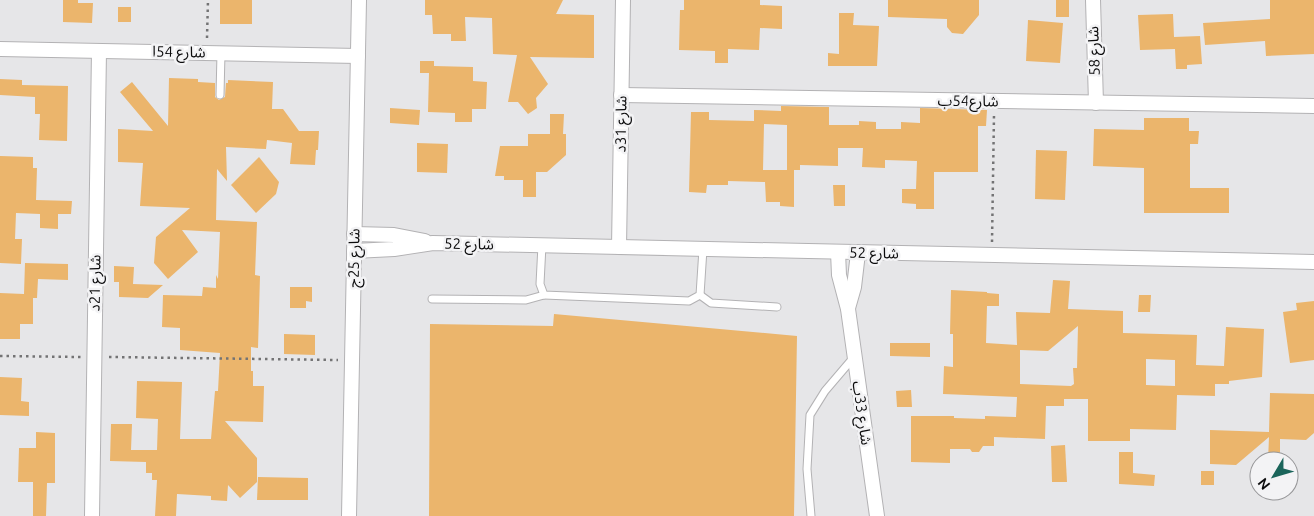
<svg xmlns="http://www.w3.org/2000/svg" width="1314" height="516" font-family="Ubuntu,'Noto Sans Arabic',sans-serif">
  <style>
    .building { fill: #ebb56c; fill-rule: evenodd }
    .lines { fill: none; stroke-linecap: round; stroke-linejoin: round }
    .lane-casing { stroke: #b3b2b4; stroke-width: 9 }
    .street-casing { stroke: #b3b2b4; stroke-width: 16 }
    .path { stroke: #737374; stroke-width: 2.5; stroke-dasharray: 2.5 4; stroke-linecap: butt }
    .lane { stroke: #fff; stroke-width: 7 }
    .street { stroke: #fff; stroke-width: 14 }
    .labels { text-anchor: middle; stroke-width: 5; stroke-linejoin: round; paint-order: stroke }
    .street-label { font-size: 15px; fill: #0b0b0c; stroke: #f3f3f5 }
  </style>
  <rect width="100%" height="100%" fill="#e6e6e8"/>
  <g class="building">
    <polygon points="63,0 78,0 78,3 93,3 92,23 63,22"/>
    <rect x="220" y="0" width="32" height="24"/>
    <polygon points="425,0 563,0 556,14 594,15 594,58 530,57 548,84 536,98 537,108 528,114 518,102 508,102 517,55 493,54 492,18 465,17 466,41 451,41 451,34 433,34 432,15 425,15"/>
    <polygon points="684,0 760,0 760,5 782,6 782,29 760,28 759,50 728,49 728,63 715,63 715,51 679,50 680,10 684,10"/>
    <polygon points="888,0 979,0 979,15 963,34 952,33 947,27 947,19 888,17"/>
    <rect x="1056" y="0" width="13" height="17"/>
    <polygon points="1270,0 1314,0 1314,54 1266,56 1265,41 1205,45 1203,23 1270,19"/>
    <rect x="118" y="7" width="13" height="15"/>
    <polygon points="839,13 854,13 853,25 879,26 877,66 828,66 828,53 839,54"/>
    <polygon points="1173,14 1174,37 1200,36 1202,64 1187,65 1187,69 1176,69 1175,49 1140,50 1138,15"/>
    <polygon points="1028,20 1063,23 1060,63 1026,61"/>
    <polygon points="420,61 434,61 434,66 473,67 473,81 487,82 486,109 472,109 472,122 455,122 455,113 428,112 429,73 420,73"/>
    <polygon points="169,78 198,79 198,82 215,83 215,97 219,100 225,97 226,83 228,83 228,80 273,82 272,109 283,109 299,131 319,131 318,150 316,150 315,165 290,164 292,143 267,140 266,149 226,147 227,181 217,169 216,220 257,222 255,275 260,276 258,348 251,347 251,371 253,371 253,386 264,386 263,422 225,421 257,458 257,482 240,498 228,485 227,501 211,500 211,496 177,494 176,516 155,516 157,480 152,480 152,473 146,473 146,462 110,461 111,424 132,424 131,450 157,450 158,419 136,418 137,381 182,382 180,439 211,439 215,391 218,391 220,353 180,350 180,328 162,327 163,295 202,296 203,287 216,288 216,275 218,279 220,232 182,230 198,252 168,279 154,263 156,237 190,208 140,206 143,163 118,162 118,129 153,131 120,92 132,82 168,126"/>
    <polygon points="0,79 22,80 22,85 68,86 67,141 39,140 40,114 35,114 35,97 0,95"/>
    <path d="M781,106L829,107V125H859V121L876,122V129H901V122L920,123V108L987,110L986,126H978V172H934V209H916V204L902,203V189H916L917,161L885,160V168L862,167L863,148H838V166L800,165V170H794V207L780,206V202H766L765,182L728,181V185H707L706,193L689,192L691,112H709V120L754,121V110L781,111ZM764,124L787,125V170H763Z"/>
    <polygon points="390,108 420,110 419,125 390,123"/>
    <polygon points="550,114 564,114 563,134 566,134 566,155 547,172 536,172 536,197 523,197 523,180 504,180 504,176 495,176 500,146 528,146 528,134 550,134"/>
    <polygon points="1144,118 1189,118 1189,131 1199,131 1198,144 1190,144 1190,188 1229,188 1229,213 1144,213 1144,168 1093,166 1094,129 1144,130"/>
    <polygon points="417,143 448,144 447,173 417,172"/>
    <polygon points="1036,150 1067,151 1065,200 1035,199"/>
    <polygon points="0,156 33,157 33,168 37,168 36,200 72,201 71,214 58,214 58,229 40,228 40,214 16,213 15,239 22,239 21,264 0,263"/>
    <polygon points="259,157 279,182 276,194 256,213 231,185"/>
    <polygon points="833,185 845,185 845,206 834,206"/>
    <polygon points="25,263 68,264 68,280 38,279 37,298 33,298 33,324 20,324 20,339 0,339 0,293 24,294"/>
    <polygon points="114,266 134,267 133,284 163,285 148,298 119,297 119,282 114,282"/>
    <path d="M1053,280L1070,281L1068,309L1123,311V333L1197,335L1196,365L1224,366L1226,327L1264,329L1262,377L1229,381V384H1215V396L1177,395L1176,430L1130,429V441H1088V399H1064V406H1046L1045,439L994,437V446H983L979,452H972L970,449H950V463L911,462V416H954V418L985,419V416L1016,417L1017,397L943,394L944,366L953,367V334H950L951,290L987,292V293L999,294V306H987L986,343L1017,345L1016,312L1050,313ZM1078,326L1077,368H1073L1074,384L1071,386L1020,384V350L1048,351ZM1146,359L1175,360V386L1146,385Z"/>
    <polygon points="290,287 312,287 312,302 306,301 306,308 290,308"/>
    <polygon points="1139,295 1151,295 1150,312 1138,312"/>
    <polygon points="1314,301 1314,360 1290,363 1283,312 1297,310 1296,303"/>
    <polygon points="554,314 797,336 794,516 429,516 430,324 553,326"/>
    <polygon points="284,334 315,335 315,355 284,354"/>
    <polygon points="890,343 930,343 930,357 890,356"/>
    <polygon points="0,377 22,378 21,401 29,402 29,416 0,415"/>
    <polygon points="911,390 912,407 897,407 896,391"/>
    <polygon points="1270,393 1314,394 1314,433 1306,440 1280,439 1280,461 1268,461 1269,437 1236,465 1210,464 1210,430 1269,432"/>
    <polygon points="36,432 55,433 55,483 47,483 46,516 33,516 33,482 18,482 19,448 36,448"/>
    <polygon points="1065,445 1067,482 1052,482 1051,446"/>
    <polygon points="1119,452 1133,452 1133,473 1155,475 1154,486 1119,484"/>
    <rect x="1201" y="471" width="13" height="14"/>
    <polygon points="258,477 308,478 308,500 257,500"/>
  </g>
  <g class="lines">
    <g class="lane-casing">
      <g id="lane">
        <polyline points="220,95 221,53"/>
        <polyline points="542,245 540,284 544,295 689,301 700,295 703,249"/>
        <polyline points="700,295 711,303 777,307"/>
        <polyline points="432,299 526,300 544,295"/>
        <polyline points="811,516 807,469 810,415 825,391 854,357"/>
      </g>
    </g>
    <g class="street-casing">
      <g id="street">
        <polyline points="1093,0 1096,103"/>
        <polyline points="0,49 358,56"/>
        <polyline points="621,95 1314,106"/>
        <polyline points="354,234 394,235 425,241"/>
        <polyline points="619,247 623,0"/>
        <polyline points="354,251 394,249 433,243 1314,262"/>
        <polyline points="838,252 839,275 848,309 877,516"/>
        <polyline points="848,308 854,287 858,253"/>
        <polyline points="92,516 99,51"/>
        <polyline points="349,516 359,0"/>
      </g>
    </g>
    <g class="path">
      <polyline points="207,38 208,0"/>
      <polyline points="992,242 994,115"/>
      <polyline points="0,356 81,357"/>
      <polyline points="109,357 338,360"/>
    </g>
    <use href="#lane" class="lane"/>
    <use href="#street" class="street"/>
  </g>
  <g class="labels">
    <g class="street-label">
      <text transform="translate(1094 51) rotate(-92)" y="5">شارع 58</text>
      <text transform="translate(179 52) rotate(1)" y="5">شارع 54ا</text>
      <text transform="translate(968 101) rotate(1)" y="5">شارع54ب</text>
      <text transform="translate(621 124) rotate(-89)" y="5">شارع 31د</text>
      <text transform="translate(469 244) rotate(1)" y="5">شارع 52</text>
      <text transform="translate(874 253) rotate(1)" y="5">شارع 52</text>
      <text transform="translate(354 258) rotate(-89)" y="5">شارع 25ج</text>
      <text transform="translate(95 283) rotate(-89)" y="5">شارع 21د</text>
      <text transform="translate(862 413) rotate(82)" y="5">شارع 33ب</text>
    </g>
  </g>
  <g transform="translate(1274 476) rotate(232)"><circle r="24" fill="#f3f3f5" stroke="#969698"/>
  <path d="M0-4L9 19L0 12L-9 19Z" fill="#1b655b"/>
  <text y="-8" font-size="14" font-weight="bold" text-anchor="middle" fill="#0b0b0c">N</text>
  </g>
</svg>
